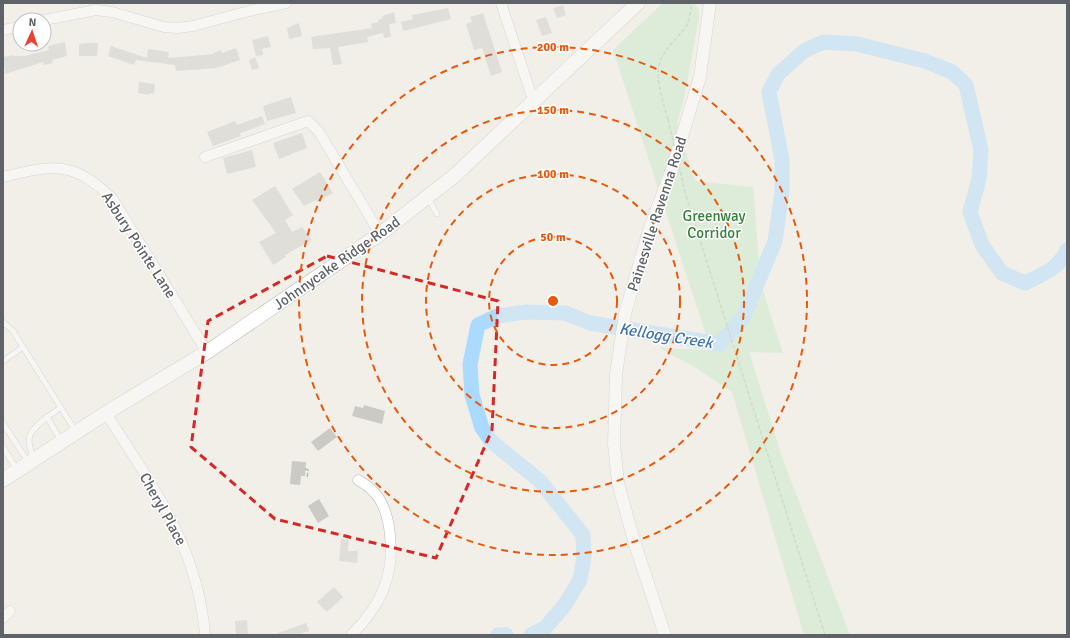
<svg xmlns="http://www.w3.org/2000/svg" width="1070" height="638" font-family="Signika,sans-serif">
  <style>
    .green { fill: #c5e8c5 }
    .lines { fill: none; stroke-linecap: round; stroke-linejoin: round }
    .river { stroke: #aadaff; stroke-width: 15 }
    .building { fill: #cccac5 }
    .service-casing { stroke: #b5b8bc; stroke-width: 6 }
    .minor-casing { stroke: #b5b8bc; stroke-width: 11 }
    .tertiary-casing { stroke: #b5b8bc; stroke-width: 13 }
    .secondary-casing { stroke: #b6babf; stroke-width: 15 }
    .path { stroke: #9cc7a9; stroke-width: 1.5; stroke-dasharray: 4 2; stroke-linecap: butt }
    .service { stroke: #fff; stroke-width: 5 }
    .minor { stroke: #fff; stroke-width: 10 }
    .tertiary { stroke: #fff; stroke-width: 12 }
    .secondary { stroke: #fff; stroke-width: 14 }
    .path-bridge { stroke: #9cc7a9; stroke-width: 1.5; stroke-dasharray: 4 2; stroke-linecap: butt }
    .marked { fill: none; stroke: #d62828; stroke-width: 3; stroke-dasharray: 8 5; stroke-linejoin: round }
    .ring { fill: none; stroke: #e8590c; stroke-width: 2; stroke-dasharray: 7 5 }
    .labels { text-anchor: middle; stroke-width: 3; stroke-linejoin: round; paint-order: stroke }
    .street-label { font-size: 15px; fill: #5f6368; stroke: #fff }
    .park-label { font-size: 15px; fill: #348238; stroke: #fff }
    .water-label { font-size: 16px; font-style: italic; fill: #4174aa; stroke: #fff }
    .centre { fill: #e8590c; stroke: #fff; stroke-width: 2 }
    .ring-label { font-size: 12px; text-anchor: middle; font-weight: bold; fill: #e8590c; stroke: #fff; stroke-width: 3; stroke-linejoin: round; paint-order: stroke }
  </style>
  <rect width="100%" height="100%" fill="#f1efe8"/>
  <polygon class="green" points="663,3 695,3 699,12 699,18 684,98 677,123 695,181 753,187 761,285 783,353 749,352 782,457 850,635 804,635 732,392 696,368 660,348 711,350 613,50"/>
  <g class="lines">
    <g class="river">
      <polyline points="498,635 506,635"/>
      <path d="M531,635L545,628L564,606L580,580L584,557L583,535L540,481L492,442L482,428L472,395L470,364L478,325L497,316L526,312L565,313L590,323L720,344L744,316L775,241L782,192V160L769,92L778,74L804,51L823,42L857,44L925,61L952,72L966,85L981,150L979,179L970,212L982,245L1002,273L1025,283C1041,275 1060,268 1067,250"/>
    </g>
  </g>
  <g class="building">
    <polygon points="563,5 566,15 557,18 553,8"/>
    <polygon points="448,8 451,19 403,31 401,22 413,19 412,15"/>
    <polygon points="394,12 396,23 389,24 391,37 384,38 383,33 367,37 368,42 338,47 342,64 333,65 330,48 313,49 311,37 372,28 371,24 379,22 378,20 383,18 382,16"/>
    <polygon points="483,13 502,72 491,76 482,48 474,50 466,24 472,22 470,17"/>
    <polygon points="546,17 552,33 542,36 536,20"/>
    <polygon points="299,23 302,36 289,39 287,28"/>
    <polygon points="268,36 271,47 262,49 263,55 256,56 252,40"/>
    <polygon points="65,42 67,56 52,60 53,63 44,65 43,62 5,74 3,57 14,55 14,56 24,56 49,50 48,46"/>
    <polygon points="87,43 98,43 97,56 79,56 79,44"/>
    <polygon points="111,46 147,58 148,49 169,52 168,58 214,54 214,53 221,50 222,53 236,48 240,60 216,68 176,71 175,65 136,60 134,65 108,56"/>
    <polygon points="255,57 259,68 252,70 249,60"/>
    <polygon points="139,82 155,84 154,94 150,93 149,95 138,93"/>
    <polygon points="291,97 296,113 267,121 263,106"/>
    <polygon points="262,116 265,124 240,133 241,136 213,146 207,132 235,121 237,125"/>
    <polygon points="302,133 307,148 279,159 273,143"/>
    <polygon points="252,150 256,167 227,174 223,158"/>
    <polygon points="320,172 333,193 317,202 316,200 304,206 292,189"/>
    <polygon points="275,186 293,215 285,220 292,232 302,227 312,240 285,255 286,257 273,265 259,242 276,233 252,200"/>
    <polygon points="364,405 385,411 382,424 352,416 355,406 363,408"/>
    <polygon points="330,428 337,437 318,451 311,442"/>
    <polygon points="292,461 306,462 305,476 301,476 300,485 290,484"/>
    <polygon points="319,499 329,516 318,523 308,506"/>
    <polygon points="341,539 349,540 348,551 358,551 357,563 339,561"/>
    <polygon points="334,587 343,597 327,612 317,602"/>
    <polygon points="247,620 248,635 236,635 235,621"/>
    <polygon points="306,623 309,631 297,635 273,635"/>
  </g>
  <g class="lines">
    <g class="service-casing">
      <g id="service">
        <polyline points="428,198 437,214"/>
        <polyline points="3,322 13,331 76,432"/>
        <polyline points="3,361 23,347"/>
        <polyline points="60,408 47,417 61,441"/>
        <polyline points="3,423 28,462"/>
        <polyline points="3,447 17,470"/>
        <path d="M34,459C24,436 29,432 47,417"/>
      </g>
    </g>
    <g class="minor-casing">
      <g id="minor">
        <polyline points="501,3 534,103"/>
        <polyline points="44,20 96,10 112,12 164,27 178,28 193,26 249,11 286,3"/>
        <polyline points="3,30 20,26"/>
        <polyline points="205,157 308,121 319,132 380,234"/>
        <path d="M3,177C52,165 72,160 112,198L207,352"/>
        <path d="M106,413C152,486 198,546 205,635"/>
        <polyline points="3,618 10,611"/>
        <path d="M351,635C383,604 396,572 389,527C387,514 382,500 373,491C369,487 363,483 358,480"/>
      </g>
    </g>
    <g class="tertiary-casing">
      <polyline id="tertiary" points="665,635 634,541 618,483 614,444 616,374 625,314 649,230 672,169 700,77 710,3"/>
    </g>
    <g class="secondary-casing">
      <polyline id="secondary" points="3,480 106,413 207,352 380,234 454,176 638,3"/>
    </g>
    <g class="path">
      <path d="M668,119C664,105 658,88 658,73C658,55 673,43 684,29C690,22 691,12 691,3"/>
      <polyline points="686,196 825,635"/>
      <polyline points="305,469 308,470 307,479"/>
    </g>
    <use href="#service" class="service"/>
    <use href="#minor" class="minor"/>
    <use href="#tertiary" class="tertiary"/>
    <use href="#secondary" class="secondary"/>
    <polyline class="path-bridge" points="668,119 686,196"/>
  </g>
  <path d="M0 0H1070V638H0ZM327,256L498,301L492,430L436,558L275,519L191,447L208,321Z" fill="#f1efe8" fill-opacity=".55" fill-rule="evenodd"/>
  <path class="marked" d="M327,256L498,301L492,430L436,558L275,519L191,447L208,321Z"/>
  <g class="ring">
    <circle cx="553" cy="301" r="64"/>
    <circle cx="553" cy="301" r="127"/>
    <circle cx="553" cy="301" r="191"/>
    <circle cx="553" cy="301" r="254"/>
  </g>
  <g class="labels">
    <g class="street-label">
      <text transform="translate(657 214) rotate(-72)" y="5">Painesville Ravenna Road</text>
      <text transform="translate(139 245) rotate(57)" y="5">Asbury Pointe Lane</text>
      <text transform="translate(337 263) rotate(-35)" y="5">Johnnycake Ridge Road</text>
      <text transform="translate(163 509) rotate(61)" y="5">Cheryl Place</text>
    </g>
    <g class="park-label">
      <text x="714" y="221">Greenway<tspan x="714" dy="17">Corridor</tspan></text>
    </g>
    <g class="water-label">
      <text transform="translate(666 335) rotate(9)" y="6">Kellogg Creek</text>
    </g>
  </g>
  <circle cx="553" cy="301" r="6" class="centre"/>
  <g class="ring-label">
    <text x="553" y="51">200 m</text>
    <text x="553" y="114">150 m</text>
    <text x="553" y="178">100 m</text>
    <text x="553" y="241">50 m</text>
  </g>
  <rect width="1070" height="638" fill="none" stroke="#5f6368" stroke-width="8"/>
  <g transform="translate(32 32) rotate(3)"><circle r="19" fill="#ffffff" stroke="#bfc1c3"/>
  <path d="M0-3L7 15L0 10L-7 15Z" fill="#ea4335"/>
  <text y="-6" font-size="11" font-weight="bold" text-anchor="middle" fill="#5f6368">N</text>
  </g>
</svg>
